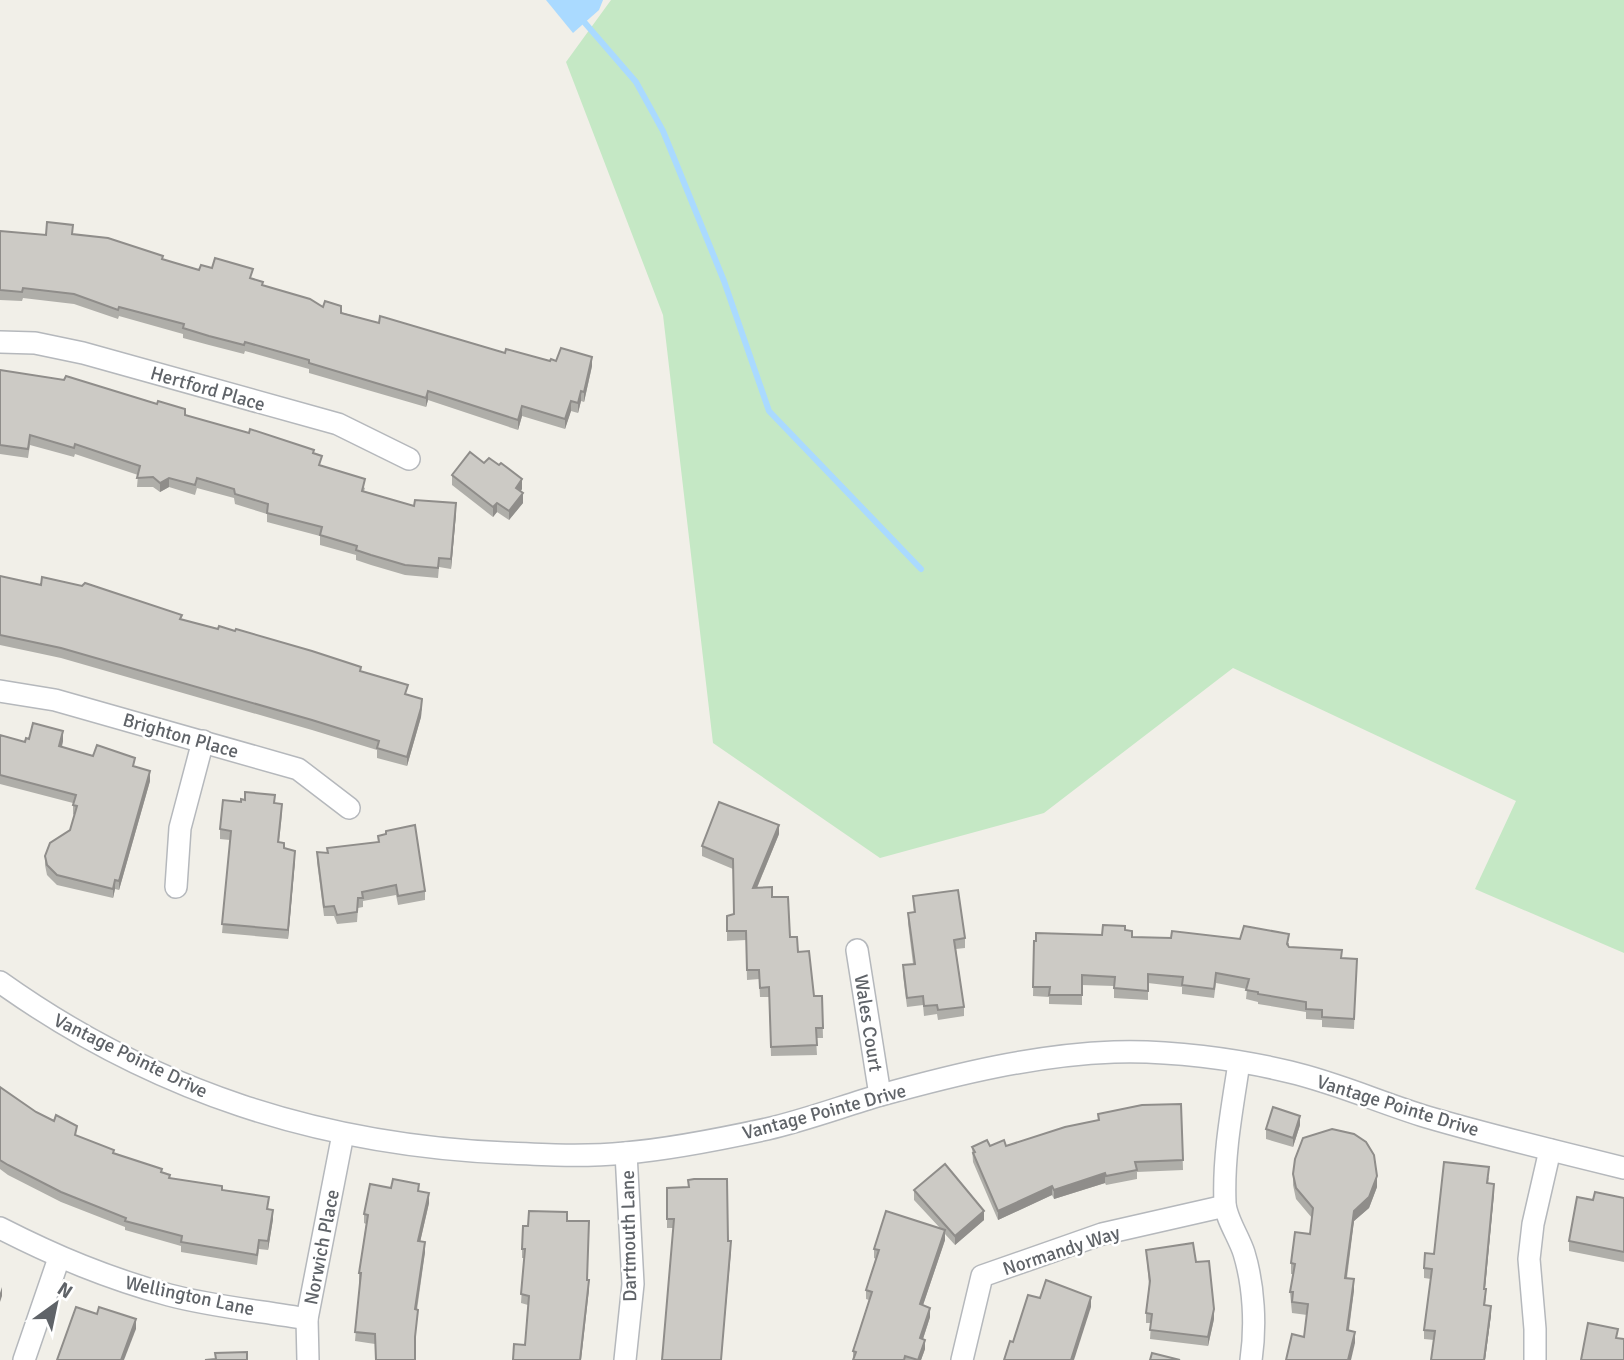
<svg xmlns="http://www.w3.org/2000/svg" width="1624" height="1360" font-family="Signika,sans-serif">
  <style>
    .green { fill: #c5e8c5 }
    .water { fill: #aadaff }
    .lines { fill: none; stroke-linecap: round; stroke-linejoin: round }
    .stream { stroke: #aadaff; stroke-width: 6 }
    .minor-casing { stroke: #b5b8bc; stroke-width: 24 }
    .minor { stroke: #fff; stroke-width: 21 }
    .wall { fill: #afaea9 }
    .shaded-wall { fill: #8f8d8a }
    .building { fill: #cccac5; stroke: #8f8d8a; stroke-width: 2 }
    .labels { text-anchor: middle; stroke-width: 5; stroke-linejoin: round; paint-order: stroke }
    .street-label { font-size: 19px; fill: #5f6368; stroke: #fff }
  </style>
  <rect width="100%" height="100%" fill="#f1efe8"/>
  <polygon class="green" points="611,0 1624,0 1624,953 1475,889 1516,801 1233,668 1044,813 880,858 713,743 663,315 566,62"/>
  <polygon class="water" points="546,0 603,0 599,10 573,33"/>
  <g class="lines">
    <polyline class="stream" points="585,23 636,82 663,131 724,281 769,411 921,569"/>
    <g class="minor-casing">
      <g id="minor">
        <polyline points="0,342 35,343 83,353 338,424 409,459"/>
        <polyline points="0,691 55,700 298,769 349,808"/>
        <polyline points="176,887 180,828 203,741"/>
        <polyline points="857,950 880,1095"/>
        <path d="M0,982C153,1091 320,1145 506,1153C546,1155 585,1157 625,1153C672,1149 721,1139 767,1129C806,1120 843,1106 881,1095C957,1074 1034,1055 1114,1052C1168,1050 1237,1059 1290,1072C1337,1083 1381,1103 1427,1117C1492,1136 1558,1152 1624,1168"/>
        <path d="M1239,1063C1232,1109 1223,1156 1225,1203C1226,1219 1239,1237 1244,1253C1254,1286 1256,1326 1251,1360"/>
        <path d="M0,1228C57,1257 107,1278 169,1295C214,1307 262,1311 307,1319"/>
        <polyline points="24,1360 59,1258"/>
        <polyline points="308,1360 307,1319 343,1134"/>
        <polyline points="625,1360 633,1284 626,1153"/>
        <polyline points="962,1360 982,1276 1102,1234 1225,1206"/>
        <polyline points="1535,1360 1535,1329 1529,1259 1533,1224 1550,1150"/>
      </g>
    </g>
    <use href="#minor" class="minor"/>
  </g>
  <g class="wall">
    <polygon points="0,231 46,235 73,234 199,270 252,279 263,285 323,307 379,323 505,353 550,361 556,361 592,366 584,402 581,401 578,413 571,411 565,429 522,416 518,430 428,400 426,407 309,373 309,369 245,351 244,354 209,345 183,338 183,334 119,316 118,319 74,304 23,298 22,301 0,300"/>
    <polygon points="0,370 185,415 314,454 321,466 365,488 364,491 414,506 456,513 451,569 439,567 438,578 405,575 371,565 356,560 356,555 320,545 320,536 267,522 267,514 235,504 234,498 197,488 195,495 169,487 160,492 153,487 137,487 138,475 75,454 74,457 30,445 28,458 0,454"/>
    <polygon points="484,463 522,489 520,492 523,503 509,520 497,512 493,517 452,485 452,475"/>
    <polygon points="0,576 182,620 361,671 408,695 422,709 421,717 407,766 377,758 377,750 312,730 61,658 0,645"/>
    <polygon points="0,735 25,742 63,741 62,747 135,767 150,781 119,890 115,889 113,898 57,885 47,875 45,865 45,856 70,830 74,815 73,814 73,803 0,784"/>
    <polygon points="275,803 282,814 279,842 295,860 288,939 222,933 230,840 220,839 220,829"/>
    <polygon points="386,831 425,891 425,900 398,905 396,895 363,901 363,907 358,908 357,922 337,924 334,916 324,916 317,862 317,852 327,853 378,842 378,836 386,834"/>
    <polygon points="779,834 757,888 772,897 798,952 814,996 822,996 823,1038 816,1038 817,1055 771,1056 769,997 760,997 759,979 747,980 746,940 727,941 727,916 734,914 733,869 702,856 702,846"/>
    <polygon points="913,896 965,938 965,948 956,949 964,1007 964,1016 938,1020 937,1014 924,1016 923,1005 907,1007 903,975 903,965 913,964 908,923 908,913 914,913"/>
    <polygon points="1125,930 1132,937 1289,943 1289,947 1342,958 1357,959 1354,1029 1322,1027 1322,1020 1306,1019 1306,1012 1258,1004 1258,1002 1246,999 1247,989 1216,983 1214,998 1182,994 1182,987 1148,983 1148,1000 1114,998 1114,986 1082,985 1082,1005 1049,1004 1049,997 1033,996 1034,941 1102,935"/>
    <polygon points="0,1087 36,1112 77,1136 114,1154 162,1172 170,1178 222,1190 269,1209 273,1219 268,1250 259,1249 257,1265 181,1252 181,1246 125,1230 125,1227 61,1202 8,1175 0,1169"/>
    <polygon points="1181,1104 1183,1170 1137,1172 1137,1179 1106,1185 1105,1183 1054,1199 1052,1195 998,1220 973,1162 972,1147 1006,1146 1098,1121 1098,1114"/>
    <polygon points="1300,1125 1293,1147 1266,1139 1266,1129"/>
    <polygon points="1293,1174 1377,1187 1369,1208 1354,1221 1347,1278 1354,1290 1349,1330 1355,1343 1304,1337 1307,1315 1292,1313 1290,1292 1293,1274 1291,1274 1291,1263 1310,1234 1312,1218 1296,1199 1293,1185"/>
    <polygon points="1489,1177 1488,1183 1494,1193 1485,1289 1486,1298 1485,1305 1491,1315 1485,1360 1431,1360 1434,1340 1424,1339 1424,1330 1431,1279 1424,1278 1424,1268"/>
    <polygon points="391,1188 419,1191 429,1203 420,1242 425,1252 417,1310 418,1319 375,1344 355,1341 360,1282 359,1282 359,1273 366,1224 364,1223 364,1214"/>
    <polygon points="667,1188 728,1241 731,1251 673,1228 667,1228"/>
    <polygon points="914,1190 984,1220 955,1245 945,1234 945,1240 923,1305 930,1317 923,1339 925,1349 921,1360 853,1360 853,1351 869,1300 866,1299 866,1290 876,1259 874,1258 874,1249 940,1228 914,1200"/>
    <polygon points="1624,1198 1624,1262 1569,1251 1569,1241 1593,1200"/>
    <polygon points="567,1221 587,1280 589,1290 525,1345 528,1305 521,1303 524,1258 522,1258 522,1249 528,1226"/>
    <polygon points="1146,1250 1196,1262 1214,1319 1208,1346 1150,1339 1151,1323 1146,1323 1146,1313 1149,1285"/>
  </g>
  <g class="shaded-wall">
    <polygon points="592,357 592,366 584,402 584,392"/>
    <polygon points="428,391 428,400 426,407 426,398"/>
    <polygon points="581,391 581,401 578,413 578,403"/>
    <polygon points="571,401 571,411 565,429 565,419"/>
    <polygon points="522,406 522,416 518,430 518,420"/>
    <polygon points="169,478 169,487 160,492 160,483"/>
    <polygon points="522,479 522,489 516,498 516,488"/>
    <polygon points="523,493 523,503 509,520 509,511"/>
    <polygon points="456,503 456,513 451,569 451,559"/>
    <polygon points="497,503 497,512 493,517 493,507"/>
    <polygon points="422,699 421,717 407,766 407,757"/>
    <polygon points="63,731 63,741 59,756 59,746"/>
    <polygon points="150,771 150,781 119,890 119,881"/>
    <polygon points="779,825 779,834 753,897 753,888"/>
    <polygon points="295,851 295,860 288,939 288,930"/>
    <polygon points="115,880 115,889 113,898 113,889"/>
    <polygon points="1300,1116 1300,1125 1293,1147 1293,1138"/>
    <polygon points="1105,1173 1105,1183 1054,1199 1054,1190"/>
    <polygon points="1377,1176 1377,1187 1369,1208 1354,1221 1345,1288 1345,1278 1354,1211"/>
    <polygon points="1494,1184 1494,1193 1484,1298 1484,1289"/>
    <polygon points="1052,1186 1052,1195 998,1220 998,1211"/>
    <polygon points="429,1193 429,1203 418,1251 418,1241"/>
    <polygon points="273,1210 273,1219 268,1250 268,1241"/>
    <polygon points="984,1211 984,1220 955,1245 955,1236"/>
    <polygon points="945,1230 945,1240 920,1314 920,1304"/>
    <polygon points="731,1241 731,1251 721,1360"/>
    <polygon points="425,1242 425,1252 415,1319 415,1309"/>
    <polygon points="1354,1279 1354,1290 1347,1341 1347,1330"/>
    <polygon points="589,1280 589,1290 581,1360 580,1360"/>
    <polygon points="2,1287 2,1296 0,1302 0,1293"/>
    <polygon points="1091,1297 1091,1307 1074,1360 1071,1360"/>
    <polygon points="1491,1306 1491,1315 1485,1360 1484,1360"/>
    <polygon points="930,1308 930,1317 920,1348 920,1338"/>
    <polygon points="1214,1309 1214,1319 1208,1346 1208,1337"/>
    <polygon points="136,1319 136,1329 124,1360 121,1360"/>
    <polygon points="1355,1332 1355,1343 1351,1360 1348,1360"/>
    <polygon points="925,1340 925,1349 921,1360 918,1360"/>
  </g>
  <g class="building">
    <polygon points="47,222 73,225 72,234 108,238 163,256 162,259 199,270 201,265 212,268 215,258 253,269 250,278 263,282 262,285 310,299 323,307 325,301 341,306 341,313 379,323 380,316 505,353 506,349 550,361 551,359 556,361 561,348 592,357 584,392 581,391 578,403 571,401 565,419 522,406 518,420 428,391 426,398 309,363 309,360 245,342 244,345 209,336 183,328 184,324 119,307 118,310 74,294 23,288 22,292 0,290 0,231 46,235"/>
    <polygon points="0,370 64,380 66,376 157,404 158,401 185,409 185,415 249,433 250,429 314,450 313,453 322,456 319,465 365,479 362,491 414,506 415,500 456,503 451,559 439,558 438,568 405,565 371,555 356,550 357,546 320,535 322,527 267,513 268,504 235,494 234,489 197,478 195,485 169,478 160,483 153,477 137,478 140,466 75,444 74,448 30,435 28,449 0,445"/>
    <polygon points="470,452 484,463 489,458 499,465 501,463 522,479 516,488 523,493 509,511 497,503 493,507 452,475"/>
    <polygon points="0,576 41,585 42,577 82,586 85,583 182,615 180,619 218,629 219,626 235,631 236,629 312,651 361,667 360,671 408,685 405,694 422,699 421,708 407,757 377,748 379,741 312,720 61,648 0,635"/>
    <polygon points="33,723 63,731 59,746 93,756 97,745 135,758 133,766 150,771 119,881 115,880 113,889 57,875 47,865 45,856 50,843 70,830 77,806 73,805 76,795 0,775 0,735 25,742 26,738 29,739"/>
    <polygon points="245,792 275,795 274,803 282,804 278,842 284,843 284,848 295,851 288,930 222,924 231,831 220,829 223,800 241,802 241,799 245,800"/>
    <polygon points="719,802 779,825 753,888 772,887 772,897 788,897 790,937 797,937 798,952 809,951 814,996 822,996 823,1028 816,1028 817,1045 771,1047 769,987 760,988 759,970 747,970 746,931 727,931 727,916 734,914 733,859 702,846"/>
    <polygon points="415,825 425,891 398,896 396,885 362,892 363,898 358,898 357,912 337,915 334,906 324,907 317,852 328,853 327,848 379,842 378,836 386,834 386,831"/>
    <polygon points="958,890 965,938 954,940 964,1007 938,1010 937,1005 924,1006 923,996 907,998 903,965 915,964 908,913 915,912 913,896"/>
    <polygon points="1103,925 1125,926 1125,930 1132,931 1132,937 1171,938 1172,931 1240,939 1244,926 1289,934 1287,944 1289,947 1342,950 1341,958 1357,959 1354,1019 1322,1017 1322,1010 1306,1009 1306,1002 1258,994 1258,992 1246,990 1249,979 1216,973 1214,989 1182,985 1183,977 1148,974 1148,991 1114,988 1115,977 1082,975 1082,995 1049,995 1050,987 1033,987 1034,941 1036,941 1036,933 1102,935"/>
    <polygon points="0,1087 36,1112 54,1121 56,1115 77,1126 75,1135 114,1150 113,1153 162,1169 161,1172 170,1175 169,1178 222,1186 222,1190 269,1197 267,1209 273,1210 268,1241 259,1240 257,1255 181,1242 182,1236 125,1221 126,1218 61,1192 8,1165 0,1160"/>
    <polygon points="1181,1104 1183,1160 1135,1162 1137,1170 1106,1176 1105,1173 1054,1190 1052,1186 998,1211 973,1153 975,1152 972,1147 987,1140 990,1146 1004,1140 1006,1146 1065,1127 1099,1120 1098,1114 1142,1105"/>
    <polygon points="1273,1107 1300,1116 1293,1138 1266,1129"/>
    <polygon points="1332,1129 1354,1134 1366,1142 1374,1155 1377,1176 1369,1197 1354,1211 1345,1278 1354,1279 1347,1330 1355,1332 1348,1360 1286,1360 1292,1334 1304,1337 1308,1304 1292,1302 1293,1292 1290,1292 1295,1264 1291,1263 1295,1232 1310,1234 1313,1208 1296,1188 1293,1174 1295,1159 1303,1138"/>
    <polygon points="1444,1162 1489,1167 1487,1183 1494,1184 1484,1289 1486,1289 1484,1305 1491,1306 1484,1360 1431,1360 1435,1331 1424,1330 1432,1269 1424,1268 1425,1253 1434,1254"/>
    <polygon points="945,1164 984,1211 955,1236 914,1190"/>
    <polygon points="393,1179 419,1184 418,1191 429,1193 418,1241 425,1242 415,1309 418,1310 415,1337 415,1360 376,1360 375,1334 355,1332 361,1273 359,1273 368,1215 364,1214 370,1184 391,1188"/>
    <polygon points="694,1179 727,1179 728,1241 731,1241 721,1360 662,1360 674,1219 667,1219 667,1188 689,1187 688,1180"/>
    <polygon points="1595,1192 1624,1198 1624,1252 1569,1241 1577,1197 1593,1200"/>
    <polygon points="529,1211 567,1212 567,1221 589,1221 587,1280 589,1280 580,1360 513,1360 514,1344 525,1345 529,1296 521,1294 525,1249 522,1249 523,1226 528,1226"/>
    <polygon points="886,1211 945,1230 920,1304 930,1308 920,1338 925,1340 918,1360 905,1356 904,1360 853,1360 856,1352 853,1351 872,1292 866,1290 879,1250 874,1249"/>
    <polygon points="1193,1243 1196,1262 1209,1261 1214,1309 1208,1337 1150,1330 1152,1314 1146,1313 1150,1281 1146,1250"/>
    <polygon points="1046,1280 1091,1297 1071,1360 1004,1360 1010,1341 1013,1342 1028,1295 1040,1298"/>
    <polygon points="76,1307 97,1314 99,1307 136,1319 121,1360 57,1360"/>
    <polygon points="1588,1323 1618,1329 1616,1338 1624,1339 1624,1360 1581,1360"/>
    <polygon points="247,1352 247,1360 205,1360 216,1359 215,1353"/>
    <polygon points="1152,1353 1180,1360 1150,1360"/>
  </g>
  <g class="labels">
    <g class="street-label">
      <text transform="translate(208 388) rotate(16)" y="7">Hertford Place</text>
      <text transform="translate(181 735) rotate(16)" y="7">Brighton Place</text>
      <text transform="translate(869 1023) rotate(81)" y="7">Wales Court</text>
      <text transform="translate(131 1055) rotate(26)" y="7">Vantage Pointe Drive</text>
      <text transform="translate(1398 1105) rotate(17)" y="7">Vantage Pointe Drive</text>
      <text transform="translate(824 1111) rotate(-15)" y="7">Vantage Pointe Drive</text>
      <text transform="translate(628 1236) rotate(-91)" y="7">Dartmouth Lane</text>
      <text transform="translate(321 1247) rotate(-79)" y="7">Norwich Place</text>
      <text transform="translate(1061 1250) rotate(-18)" y="7">Normandy Way</text>
      <text transform="translate(190 1295) rotate(12)" y="7">Wellington Lane</text>
    </g>
  </g>
  <g transform="translate(56 1304) rotate(33)" stroke="#ffffff" stroke-width="5" paint-order="stroke">
  <path d="M0-5L12 26L0 18L-12 26Z" fill="#5f6368"/>
  <text y="-10" font-size="19" font-weight="bold" text-anchor="middle" fill="#5f6368">N</text>
  </g>
</svg>
